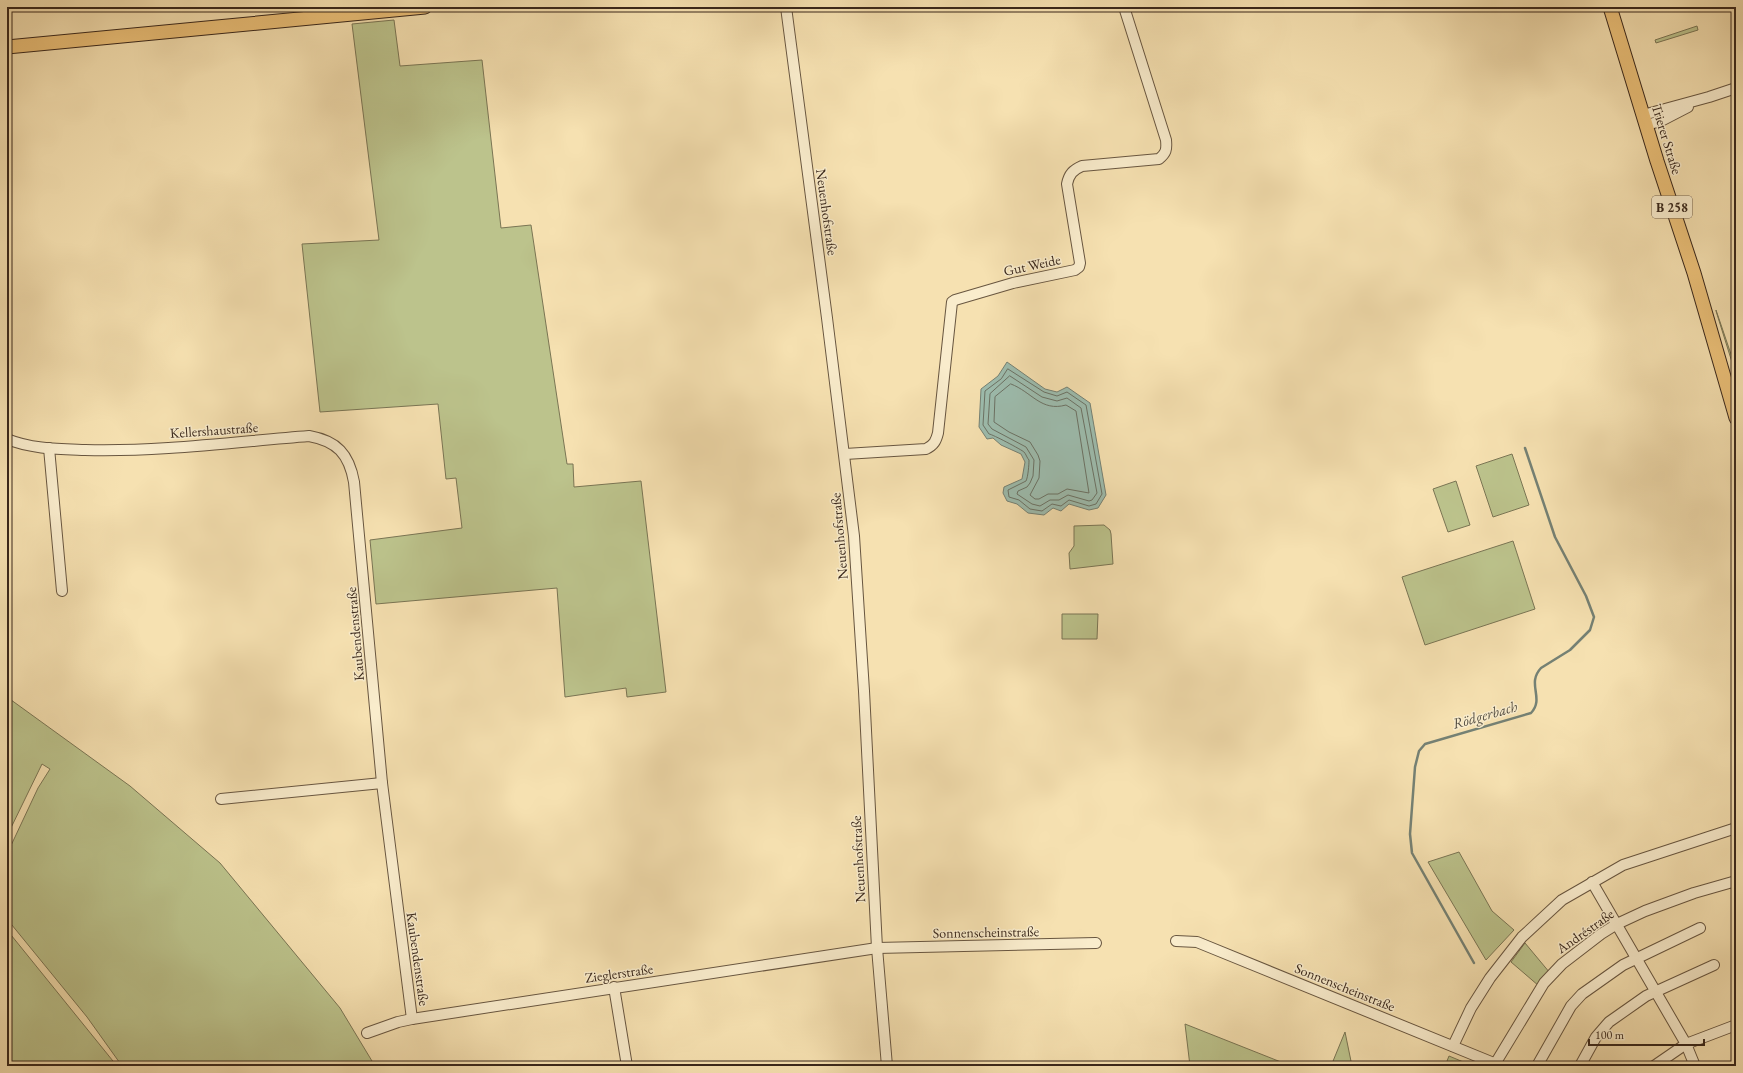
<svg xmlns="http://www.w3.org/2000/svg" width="1743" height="1073" font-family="'EB Garamond',serif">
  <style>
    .green { fill: #bcc38c; stroke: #7a7554 }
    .water { fill: #9dbdaf; stroke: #758174 }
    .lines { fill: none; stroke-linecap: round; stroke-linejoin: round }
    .shore { stroke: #6b7265; stroke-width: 1 }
    .stream { stroke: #758174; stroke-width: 2.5 }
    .minor-casing { stroke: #685640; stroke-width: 12 }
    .major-casing { stroke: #39271b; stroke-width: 15 }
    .minor { stroke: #f9eccc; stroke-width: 10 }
    .major { stroke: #ebc078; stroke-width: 13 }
    .labels { text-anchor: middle; stroke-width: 3; stroke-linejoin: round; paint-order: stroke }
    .shield { fill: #f9eccc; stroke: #736250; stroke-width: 1 }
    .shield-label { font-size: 13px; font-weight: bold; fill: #39271b }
    .street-label { font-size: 14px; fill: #39271b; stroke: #f9eccc }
    .water-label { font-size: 15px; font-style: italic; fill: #524c40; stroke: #f9eccc }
  </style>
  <rect width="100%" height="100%" fill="#f6e1b1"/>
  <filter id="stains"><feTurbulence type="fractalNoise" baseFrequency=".005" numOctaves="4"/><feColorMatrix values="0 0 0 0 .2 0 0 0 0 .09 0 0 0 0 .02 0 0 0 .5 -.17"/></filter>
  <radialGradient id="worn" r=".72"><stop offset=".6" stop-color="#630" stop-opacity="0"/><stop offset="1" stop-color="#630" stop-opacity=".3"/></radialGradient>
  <g class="green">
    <polygon points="394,20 400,66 482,60 501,228 531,225 567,464 573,464 574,487 641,481 666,692 627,697 626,688 565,697 557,588 376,604 370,540 462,528 456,478 446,479 438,404 320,412 302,244 379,240 352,24"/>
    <polygon points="1697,26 1698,30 1656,43 1655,40"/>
    <polygon points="1716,310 1736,369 1736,375 1716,311"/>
    <polygon points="1512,454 1529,505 1493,517 1476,466"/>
    <polygon points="1456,481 1470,525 1448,532 1433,489"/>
    <polygon points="1104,525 1110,530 1111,534 1113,564 1070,569 1069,553 1074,546 1074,526"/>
    <polygon points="1513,541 1535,609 1425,645 1402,577"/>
    <polygon points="1062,614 1098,614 1097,639 1062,639"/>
    <polygon points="7,697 130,786 220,863 340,1008 375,1066 122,1066 87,1017 7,919 7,854 38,788 50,769 42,764 7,836"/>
    <polygon points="1459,852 1492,911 1514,930 1486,960 1428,862"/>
    <polygon points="7,930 117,1066 7,1066"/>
    <polygon points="1525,943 1550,973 1539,986 1511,962"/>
    <polygon points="1185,1024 1291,1066 1190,1066"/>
    <polygon points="1345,1032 1352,1066 1331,1066"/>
    <polygon points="1449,1056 1473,1066 1445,1066"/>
  </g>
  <polygon class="water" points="1007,362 1045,389 1057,392 1067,387 1090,403 1106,495 1098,508 1089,510 1069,504 1061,511 1053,508 1044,515 1028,513 1017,504 1007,501 1003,493 1004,487 1022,479 1025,462 1021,454 1001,445 993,438 987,439 979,427 981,389 998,376"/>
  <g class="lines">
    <g class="shore">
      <path d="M1008,369L1044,392L1057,396L1067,392L1086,405L1102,494L1096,504L1089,506L1069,500L1061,506L1052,504L1042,511L1030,509L1019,500L1009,497L1008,490L1026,481C1028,477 1029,465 1029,460C1027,458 1026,454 1024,452C1022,450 992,434 989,434L983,425L985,391L1001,379Z"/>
      <polygon points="1010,376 1042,397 1057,401 1067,398 1081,408 1097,493 1092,500 1089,501 1068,495 1059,500 1050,500 1040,506 1032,504 1017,494 1018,491 1027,487 1030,483 1033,476 1034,460 1026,447 992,429 988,424 990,394"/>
      <path d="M1011,384C1032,392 1041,412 1066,405L1076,411L1089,493L1067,489L1058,494H1048L1039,499H1035L1030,495L1039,478L1040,461L1038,455L1030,442L1009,432L994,422L995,397Z"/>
    </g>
    <g class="stream">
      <path d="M1474,963L1412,853L1410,834L1415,767L1419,751L1425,744L1531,713C1545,698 1526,684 1541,668L1570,650L1590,630L1594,617L1586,596L1555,537L1525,448"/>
      <polyline points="1450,1066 1452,1062"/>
    </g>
    <g class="minor-casing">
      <g id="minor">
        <polyline points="786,7 827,318 854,536 864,691 877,948 887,1066"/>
        <polyline points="1643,115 1709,97 1736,88"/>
        <polyline points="1646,125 1661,121 1688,107"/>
        <path d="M7,439C31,449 59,449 85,450C159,452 234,442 309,436C337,441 349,454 354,482L382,783L412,1019"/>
        <polyline points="49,448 62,591"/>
        <path d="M845,454L926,449C934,445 936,441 938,433L952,302L955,300L1013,283L1075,270L1079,267L1080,263L1067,184C1069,174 1073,170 1082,166L1159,159C1166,153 1167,150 1166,140L1124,7"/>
        <polyline points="221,799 382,783"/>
        <polyline points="1592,882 1686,1044 1695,1066"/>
        <polyline points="1176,941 1197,942 1501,1066"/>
        <polyline points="614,987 627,1066"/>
        <polyline points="367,1033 398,1022 412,1019 877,948 1096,943"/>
        <polyline points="1453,1046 1471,1008 1490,978 1522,937 1562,900 1623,865 1736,828"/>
        <polyline points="1495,1064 1544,983 1562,964 1601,934 1617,924 1645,911 1694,893 1736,881"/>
        <polyline points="1537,1066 1571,1006 1582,994 1623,965 1700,928"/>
        <polyline points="1580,1066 1596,1037 1609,1022 1646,996 1714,965"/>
        <polyline points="1654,1066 1686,1044 1736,1025"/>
      </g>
    </g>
    <g class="major-casing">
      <g id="major">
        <polyline points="1610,7 1657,161 1694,273 1736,418"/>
        <polyline points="7,47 425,7"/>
      </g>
    </g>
    <use href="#minor" class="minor"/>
    <use href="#major" class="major"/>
  </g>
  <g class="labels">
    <rect class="shield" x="1652" y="196" width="40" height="22" rx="3"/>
    <g class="shield-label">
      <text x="1672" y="212">B 258</text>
    </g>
    <g class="street-label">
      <text transform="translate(1667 139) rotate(73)" y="5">Trierer Straße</text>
      <text transform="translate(827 212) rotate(82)" y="5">Neuenhofstraße</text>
      <text transform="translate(1032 265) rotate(-12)" y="5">Gut Weide</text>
      <text transform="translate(214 430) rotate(-4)" y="5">Kellershaustraße</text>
      <text transform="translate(839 536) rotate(-95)" y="5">Neuenhofstraße</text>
      <text transform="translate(355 634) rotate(-95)" y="5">Kaubendenstraße</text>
      <text transform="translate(858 859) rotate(-93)" y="5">Neuenhofstraße</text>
      <text transform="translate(1585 931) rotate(-35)" y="5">Andréstraße</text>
      <text transform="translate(986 932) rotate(-1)" y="5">Sonnenscheinstraße</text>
      <text transform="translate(418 959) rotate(82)" y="5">Kaubendenstraße</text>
      <text transform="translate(619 973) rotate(-8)" y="5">Zieglerstraße</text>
      <text transform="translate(1345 987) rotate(22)" y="5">Sonnenscheinstraße</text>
    </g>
    <g class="water-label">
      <text transform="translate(1485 715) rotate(-16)" y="5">Rödgerbach</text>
    </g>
  </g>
  <rect width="1743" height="1073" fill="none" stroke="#f6e1b1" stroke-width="24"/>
  <rect x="8" y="8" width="1727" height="1057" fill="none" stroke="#39271b" stroke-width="2"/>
  <rect x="12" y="12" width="1719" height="1049" fill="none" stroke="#39271b"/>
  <path d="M1589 1039v6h115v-6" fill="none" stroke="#39271b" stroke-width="2"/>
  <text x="1595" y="1039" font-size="12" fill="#39271b" stroke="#f9eccc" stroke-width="3" paint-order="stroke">100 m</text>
  <rect width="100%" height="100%" filter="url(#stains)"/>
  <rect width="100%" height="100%" fill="url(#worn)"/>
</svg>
